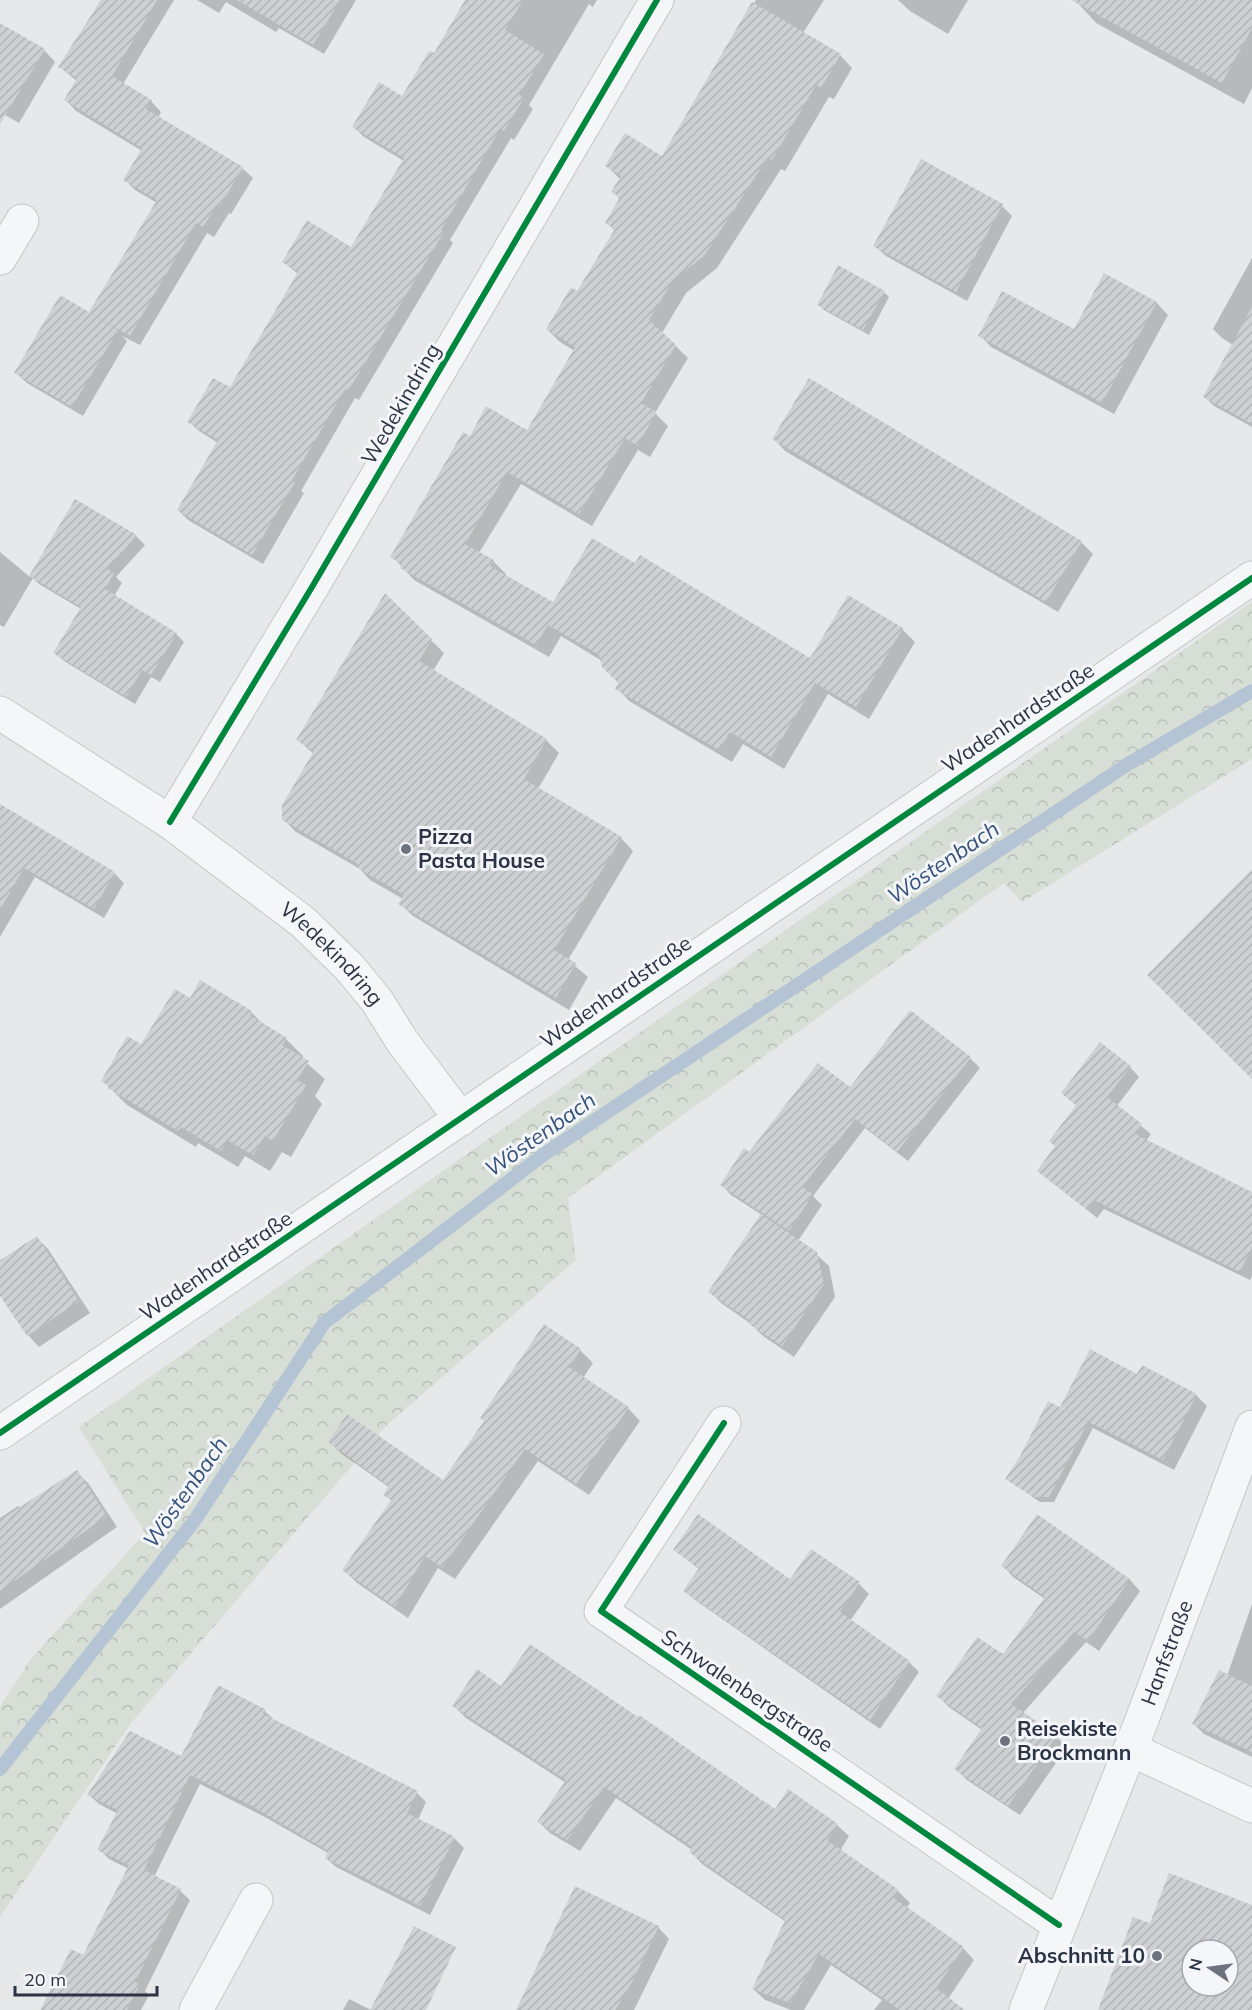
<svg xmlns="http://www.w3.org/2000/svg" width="1252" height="2010" font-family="Mulish,sans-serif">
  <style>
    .forest { fill: url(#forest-crowns) }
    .shadow { fill: #0003 }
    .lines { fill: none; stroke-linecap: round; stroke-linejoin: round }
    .stream { stroke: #b4c4d5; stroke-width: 14 }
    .building { fill: url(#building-hatch); fill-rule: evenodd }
    .minor-casing { stroke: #c4c6c8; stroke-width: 35 }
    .minor { stroke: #f5f6f7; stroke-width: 33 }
    .cycleway-casing { stroke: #f4f6f9; stroke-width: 10 }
    .cycleway { stroke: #00873e; stroke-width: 6 }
    .poi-dot { fill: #6c737f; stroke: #f4f6f9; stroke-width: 2 }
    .labels { text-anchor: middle; stroke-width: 6; stroke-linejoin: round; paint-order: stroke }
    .street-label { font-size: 21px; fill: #2b3445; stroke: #f4f6f9 }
    .poi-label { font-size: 21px; font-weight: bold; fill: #2b3445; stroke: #f4f6f9; text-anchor: start }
    .water-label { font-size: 22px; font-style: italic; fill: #34527a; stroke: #f4f6f9 }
  </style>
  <defs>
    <pattern id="forest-crowns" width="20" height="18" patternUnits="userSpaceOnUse" patternTransform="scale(1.5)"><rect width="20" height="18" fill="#d6ded6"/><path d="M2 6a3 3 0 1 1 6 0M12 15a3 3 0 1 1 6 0" fill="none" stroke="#b8bfb9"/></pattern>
    <pattern id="building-hatch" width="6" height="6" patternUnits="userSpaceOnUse" patternTransform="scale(1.5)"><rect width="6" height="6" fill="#ced0d3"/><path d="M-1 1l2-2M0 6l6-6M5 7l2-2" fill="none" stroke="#b1b3b6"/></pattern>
  </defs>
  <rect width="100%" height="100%" fill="#e6e8ea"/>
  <polygon class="forest" points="1252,602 1252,759 1022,902 1004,883 568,1198 576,1260 386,1426 131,1723 0,1917 0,1706 30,1660 145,1533 79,1427"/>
  <g class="shadow">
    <polygon points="101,0 174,0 123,84 151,101 161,112 158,118 242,168 253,178 231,214 229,213 214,237 207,233 140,345 122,336 127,341 83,416 27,383 16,373 89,314 157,203 135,190 125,180 142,151 76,111 66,100 77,81 60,67"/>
    <polygon points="197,0 356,0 324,54 279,28 276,32 226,2 219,13"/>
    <polygon points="467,0 597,0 593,7 589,4 529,105 533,109 514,140 511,138 450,240 453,243 359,400 355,398 301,491 304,493 263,564 188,520 178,510 218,443 199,431 189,422 230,389 299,275 284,262 352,249 404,161 364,137 354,127 402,98 435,55"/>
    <polygon points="756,0 824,0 803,33 840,55 852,68 834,99 829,97 785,171 781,169 717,268 686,293 662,333 688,358 655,413 668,426 650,457 638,450 592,526 521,484 479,553 493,561 506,574 504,576 553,604 810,660 902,629 915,642 869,719 828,694 784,769 743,744 732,762 629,701 617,688 620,682 602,661 561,636 549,657 414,580 392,556 470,438 528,432 575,351 560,342 547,329 578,293 615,231 607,222 620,199 613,191 620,179 607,166 663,158"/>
    <polygon points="898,0 968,0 948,34 910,11"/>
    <polygon points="1075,0 1252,0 1252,88 1244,104 1096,23"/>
    <polygon points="0,25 44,50 55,62 19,123 0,112"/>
    <polygon points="1002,206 1012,216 967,301 886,256 875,246"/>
    <polygon points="1252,258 1252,427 1214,406 1205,397 1233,345 1222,338 1213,329"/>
    <polygon points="884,292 889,297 869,335 824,310 819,305"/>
    <polygon points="1157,303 1168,315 1114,414 991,347 980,335 1075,331"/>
    <polygon points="774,439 1081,542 1093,554 1058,612 785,451"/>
    <polygon points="75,501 136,536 145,545 116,577 122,583 114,596 176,634 184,642 160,682 151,677 135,704 64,661 55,653 81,609 39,584 33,578 4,627 0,625 0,552 30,577"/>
    <polygon points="386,596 444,653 433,671 546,740 559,753 538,789 621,838 633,851 568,960 588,977 569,1010 413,916 400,904 403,899 370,880 360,869 296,832 283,819 314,754 298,740"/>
    <polygon points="0,830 114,873 124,883 104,918 35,877 0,937"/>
    <polygon points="190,1000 251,1012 265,1026 286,1039 303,1056 302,1059 325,1079 315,1096 322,1104 291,1157 282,1152 270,1171 245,1156 238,1167 198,1143 196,1147 127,1105 103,1081"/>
    <polygon points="970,1058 980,1068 908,1161 865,1128 813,1196 822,1205 798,1241 816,1254 829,1266 835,1297 794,1357 763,1336 751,1324 721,1303 710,1292 762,1215 731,1195 722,1185 750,1154 850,1089"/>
    <polygon points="1130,1067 1139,1077 1117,1106 1151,1134 1146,1141 1252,1193 1252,1276 1250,1280 1104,1209 1097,1218 1039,1170 1057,1147 1077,1106 1063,1092"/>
    <polygon points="37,1238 48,1249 90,1313 39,1347 28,1335 0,1293 0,1262"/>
    <polygon points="544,1326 580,1350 593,1363 583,1378 628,1408 640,1421 589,1495 538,1461 455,1579 438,1568 408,1618 357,1583 344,1570 392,1501 385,1495 390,1488 342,1454 330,1442 444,1482 485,1422"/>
    <polygon points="1138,1376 1196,1395 1207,1406 1174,1470 1093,1428 1054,1502 1040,1502 1007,1479 1068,1412 1062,1406"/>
    <polygon points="76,1472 88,1483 117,1527 0,1609 0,1518 18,1506 21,1508"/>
    <polygon points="1037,1516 1130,1580 1140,1591 1099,1651 1086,1642 1023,1713 1056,1736 1067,1747 1020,1815 967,1780 956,1769 982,1730 949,1707 938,1696 1003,1656 1045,1599 1013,1577 1003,1566"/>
    <polygon points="675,1550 791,1581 812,1551 859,1584 869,1594 850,1621 909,1662 919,1672 880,1729 695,1600 685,1590 700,1570"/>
    <polygon points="1252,1604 1252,1757 1204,1734 1194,1724 1227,1676"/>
    <polygon points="502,1688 775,1811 837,1825 849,1836 840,1851 898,1891 910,1903 906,1909 963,1948 974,1960 948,1999 959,2010 874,2010 882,2000 831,1965 804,2010 791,2010 765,2000 753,1989 786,1922 702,1864 691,1852 692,1850 616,1798 580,1851 550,1833 539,1822 566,1783 466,1718 454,1706"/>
    <polygon points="264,1710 274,1720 417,1793 426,1802 418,1820 454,1838 464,1848 430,1915 336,1867 326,1858 328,1853 263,1816 200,1784 154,1877 180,1891 190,1900 145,1991 149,1995 141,2010 41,2010 84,1957 129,1869 109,1859 99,1849 118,1814 99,1804 89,1795 182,1758"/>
    <polygon points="658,1927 669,1939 634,2010 520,2010"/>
    <polygon points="349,1999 371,2010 343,2010"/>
  </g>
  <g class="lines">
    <polyline class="stream" points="0,1769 195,1520 324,1323 543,1155 1128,764 1252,691"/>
  </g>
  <g class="building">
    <polygon points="101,0 157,0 112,76 152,100 146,109 243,167 221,205 218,203 203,227 196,223 130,336 90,313 118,330 72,407 14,373 60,295 89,312 157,200 123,180 142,148 64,100 77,78 58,67"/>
    <polygon points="237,0 340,0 313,45"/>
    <polygon points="465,0 523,0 505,30 544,54 519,95 524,98 504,131 500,129 441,230 444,232 348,391 345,389 292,480 295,482 252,555 177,510 218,440 187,422 213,378 230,387 298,272 282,262 307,220 351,247 404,158 352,127 379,82 402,96 429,51 434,53"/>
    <polygon points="1071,0 1252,0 1252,28 1222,83"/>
    <polygon points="752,2 841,54 821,88 816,85 772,160 768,157 704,256 673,280 649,320 676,345 641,403 657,412 637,446 625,438 579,514 507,472 465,544 494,560 490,566 553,602 592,538 635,563 640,555 810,658 848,595 903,628 856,707 815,683 771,757 730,732 719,750 615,689 618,683 602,667 599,655 586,647 548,625 536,645 400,568 402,564 390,557 463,432 470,436 486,406 527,430 575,347 546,329 571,287 577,291 615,229 605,223 620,197 611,192 621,176 605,166 625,133 662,156"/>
    <polygon points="0,23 45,49 0,124"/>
    <polygon points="921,159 1003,204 956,292 873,246"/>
    <polygon points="838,265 885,291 863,330 817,305"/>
    <polygon points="1104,273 1157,302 1102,403 978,336 1002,291 1074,329"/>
    <polygon points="1252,307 1252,424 1203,397"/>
    <polygon points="809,378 1082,541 1046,602 772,439"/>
    <polygon points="75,499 137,535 107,569 114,573 105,589 177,633 151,675 142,670 126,697 53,653 81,607 29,576"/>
    <polygon points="385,593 432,639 419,661 547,739 524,779 622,837 554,950 576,963 556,998 398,904 404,895 356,867 358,864 282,820 282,805 314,751 296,740"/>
    <polygon points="0,804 115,872 94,909 24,868 0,910"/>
    <polygon points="1252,869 1252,1079 1147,975"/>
    <polygon points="200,980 252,1011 250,1015 287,1038 282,1045 309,1061 297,1080 306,1085 273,1141 265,1136 253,1155 227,1140 221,1151 181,1127 178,1131 108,1088 109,1086 101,1081 127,1036 141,1044 175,989 190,998"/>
    <polygon points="910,1010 971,1057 897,1152 855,1119 802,1187 813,1194 789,1231 720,1185 744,1148 749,1152 818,1063 850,1087"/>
    <polygon points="1100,1042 1131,1066 1107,1097 1142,1124 1135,1134 1252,1192 1252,1247 1240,1272 1094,1200 1087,1210 1037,1171 1055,1146 1049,1141 1076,1105 1061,1093"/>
    <polygon points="761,1214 817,1252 824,1284 782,1346 749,1324 751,1321 708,1292"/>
    <polygon points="37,1236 79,1301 27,1336 0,1296 0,1260"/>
    <polygon points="544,1324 581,1349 569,1367 629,1407 576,1484 525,1449 442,1568 425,1556 395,1607 342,1570 391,1500 383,1495 389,1486 328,1442 347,1414 443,1480 484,1421 480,1418"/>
    <polygon points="1090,1349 1137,1374 1142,1365 1197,1394 1163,1460 1060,1407"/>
    <polygon points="1048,1401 1088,1422 1049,1497 1033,1497 1005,1479 1019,1458"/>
    <polygon points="77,1470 107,1516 0,1591 0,1520"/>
    <polygon points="698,1514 790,1579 811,1549 860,1582 840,1612 910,1661 870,1720 683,1591 699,1568 673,1550"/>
    <polygon points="1037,1514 1130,1579 1088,1641 1074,1632 1011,1704 1057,1735 1008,1806 954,1769 982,1728 936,1696 977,1637 1003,1654 1045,1597 1001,1566"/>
    <polygon points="530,1644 638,1717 639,1715 775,1809 788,1789 838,1824 827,1840 899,1890 894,1898 964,1947 936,1988 965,2010 900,2010 819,1954 790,2003 752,1989 785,1920 689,1852 692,1847 604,1787 567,1840 537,1822 566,1780 452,1706 477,1669 501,1686"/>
    <polygon points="1219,1670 1252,1686 1252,1752 1192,1724"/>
    <polygon points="218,1685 265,1709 263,1714 418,1791 407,1813 455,1837 420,1906 325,1858 328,1851 252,1806 190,1775 144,1870 181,1889 135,1982 140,1984 127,2010 40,2010 71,1949 83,1955 129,1865 97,1850 118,1810 87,1795 130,1731 181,1756"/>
    <path d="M1169,1873L1252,1905V2010H1098L1133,1917L1150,1923ZM1192,1950H1228V1986H1192Z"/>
    <polygon points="575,1886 659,1926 633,1980 615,2010 516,2010"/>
    <polygon points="414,1926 456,1947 426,2010 370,2010"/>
  </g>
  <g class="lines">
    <g class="minor-casing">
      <g id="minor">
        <polyline points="0,258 22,221"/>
        <path id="s1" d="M0,713L170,822L303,922L350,968L377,1001L402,1041L461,1119"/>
        <polyline points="170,822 312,587 657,0"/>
        <polyline points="724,1423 601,1611 1059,1925"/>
        <polyline points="0,1433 1252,578"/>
        <polyline points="1130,1749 1252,1806"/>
        <polyline points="196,2010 256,1900"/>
        <path id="s2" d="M1026,2010L1140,1725L1252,1427"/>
      </g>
    </g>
    <use href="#minor" class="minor"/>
    <g class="cycleway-casing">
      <g id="cycleway">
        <polyline points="170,822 312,587 657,0"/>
        <polyline points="724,1423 601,1611 1059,1925"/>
        <polyline points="0,1433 1252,578"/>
      </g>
    </g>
    <use href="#cycleway" class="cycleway"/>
  </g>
  <g class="poi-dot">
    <circle cx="406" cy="849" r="6"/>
    <circle cx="1005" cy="1741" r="6"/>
    <circle cx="1157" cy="1956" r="6"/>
  </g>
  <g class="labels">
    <g class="street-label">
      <text transform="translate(401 404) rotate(-60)" y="7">Wedekindring</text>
      <text transform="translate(1018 718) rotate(-34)" y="7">Wadenhardstraße</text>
      <text dy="7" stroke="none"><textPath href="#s1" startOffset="411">Wedekindring</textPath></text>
      <text transform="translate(616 992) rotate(-35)" y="7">Wadenhardstraße</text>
      <text transform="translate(216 1266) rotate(-34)" y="7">Wadenhardstraße</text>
      <text dy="7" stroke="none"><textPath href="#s2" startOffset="384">Hanfstraße</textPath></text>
      <text transform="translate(747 1691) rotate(34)" y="7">Schwalenbergstraße</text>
    </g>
    <g class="poi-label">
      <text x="418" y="844">Pizza<tspan x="418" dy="24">Pasta House</tspan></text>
      <text x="1017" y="1736">Reisekiste<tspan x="1017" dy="24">Brockmann</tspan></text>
      <text x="1145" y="1963" text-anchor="end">Abschnitt 10</text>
    </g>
    <g class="water-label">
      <text transform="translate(943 862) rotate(-34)" y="8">Wöstenbach</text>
      <text transform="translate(540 1134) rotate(-35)" y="8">Wöstenbach</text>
      <text transform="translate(185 1492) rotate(-55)" y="8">Wöstenbach</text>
    </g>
  </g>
  <g transform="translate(1210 1968) rotate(283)"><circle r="28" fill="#f4f6f9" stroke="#a4a8b1" stroke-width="1.5"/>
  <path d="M0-4.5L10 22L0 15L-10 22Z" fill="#6c737f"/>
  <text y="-9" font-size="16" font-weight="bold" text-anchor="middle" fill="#2b3445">N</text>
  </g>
  <path d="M15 1986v9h142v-9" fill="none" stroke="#2b3445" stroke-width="3"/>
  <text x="24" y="1986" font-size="18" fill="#2b3445" stroke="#f4f6f9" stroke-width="4.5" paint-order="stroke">20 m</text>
</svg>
